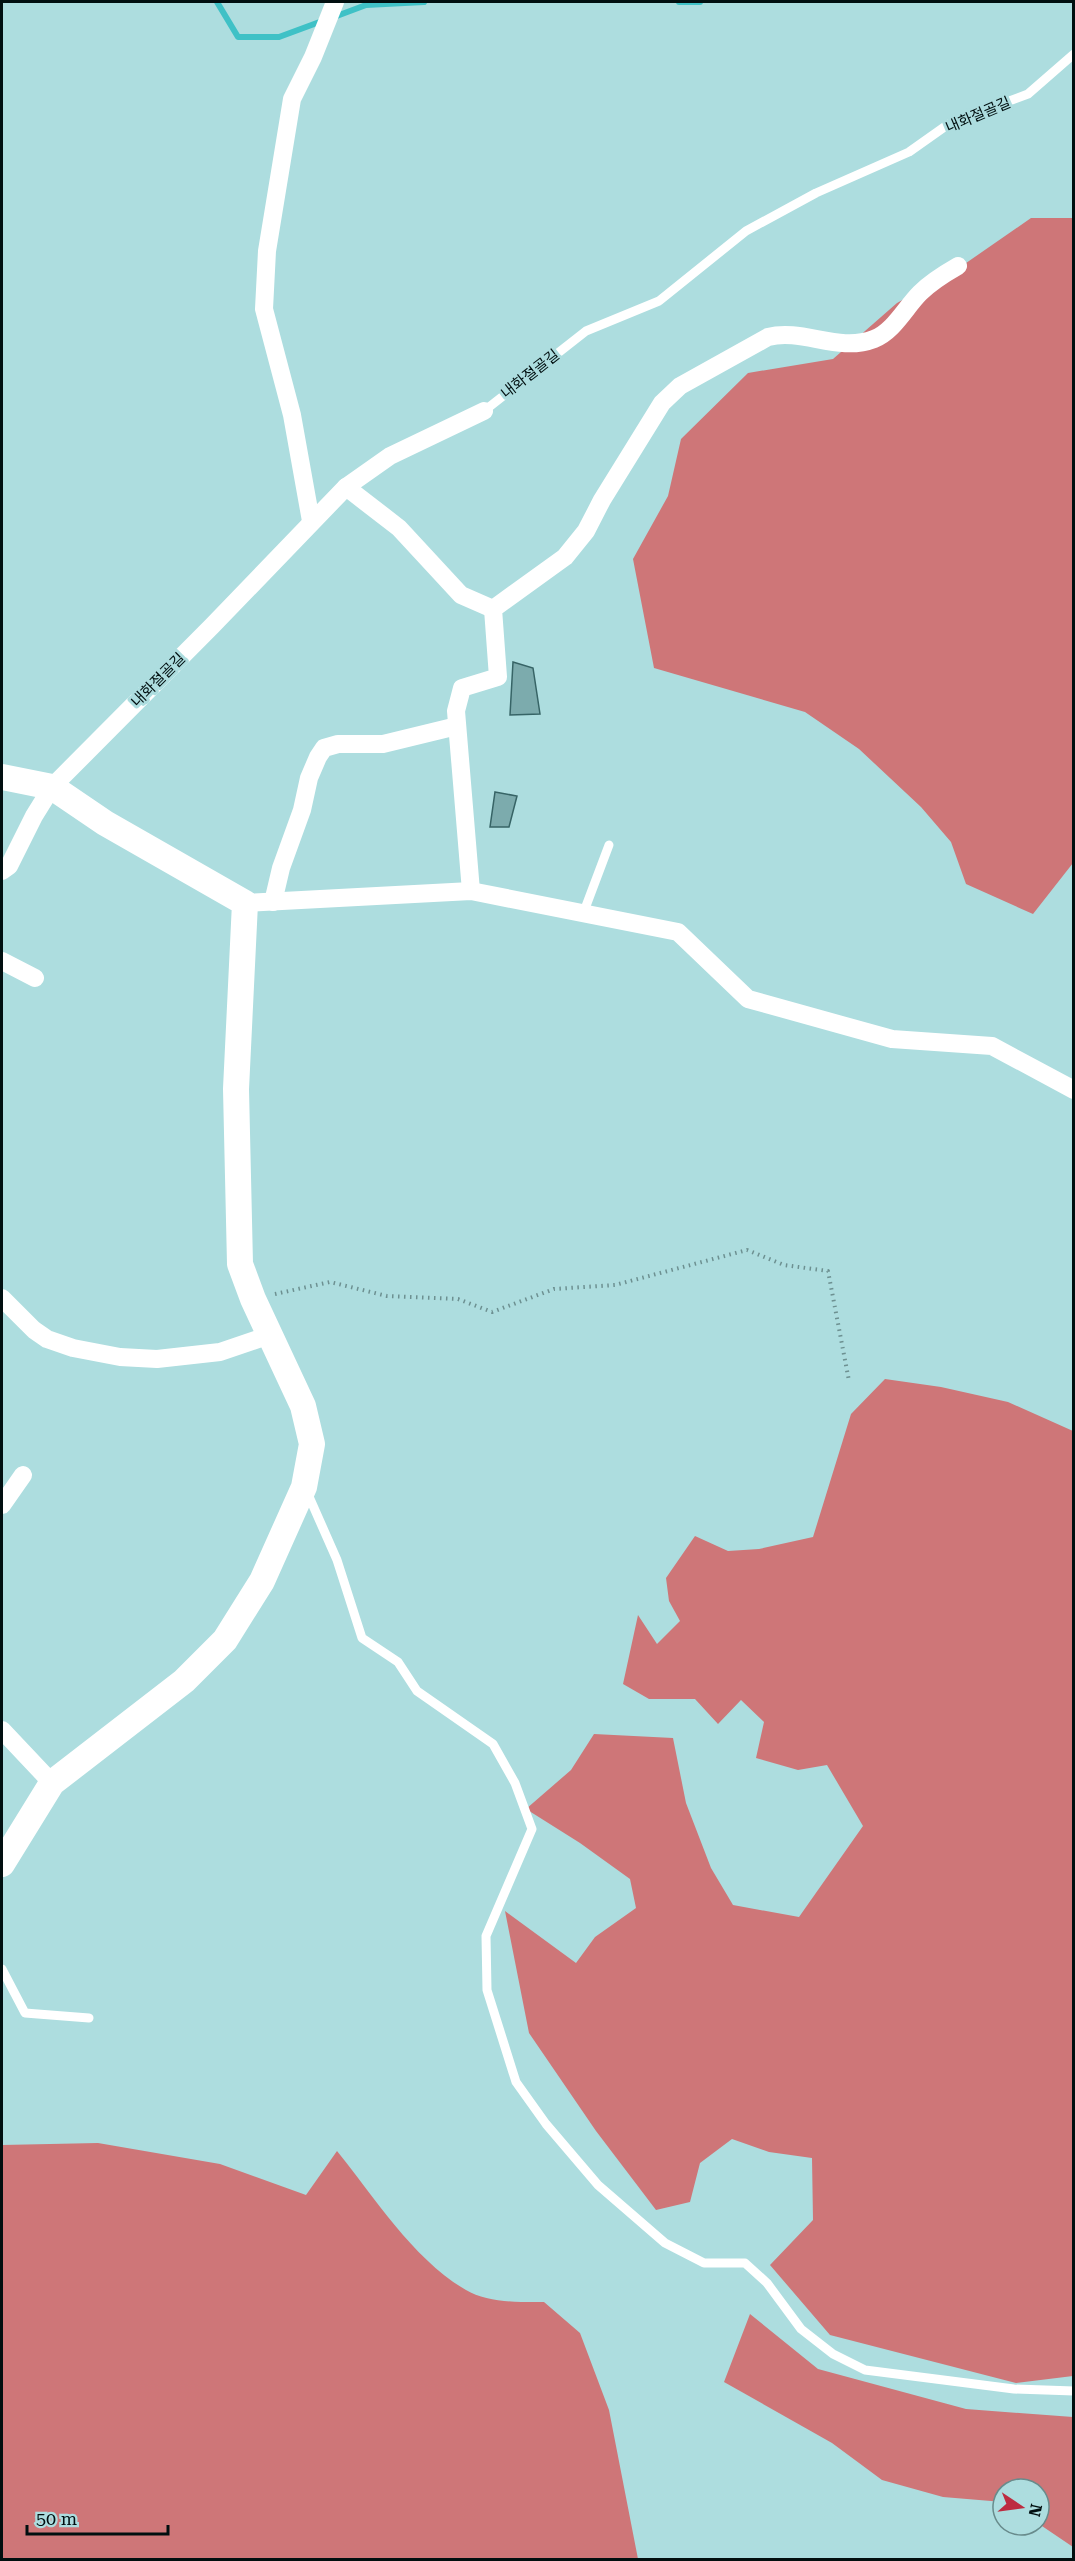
<svg xmlns="http://www.w3.org/2000/svg" width="1075" height="2561" font-family="'Roboto Serif','Noto Sans KR',serif">
  <style>
    .forest { fill: #ce7678 }
    .lines { fill: none; stroke-linecap: round; stroke-linejoin: round }
    .stream { stroke: #3fc1c6; stroke-width: 6 }
    .building { fill: #7cabad; stroke: #376466; stroke-width: 1.5 }
    .path { stroke: #6d9091; stroke-width: 4; stroke-dasharray: 1.5 4.5; stroke-linecap: butt }
    .lane { stroke: #fff; stroke-width: 9 }
    .street { stroke: #fff; stroke-width: 18 }
    .secondary { stroke: #fff; stroke-width: 26 }
    .labels { text-anchor: middle; stroke-width: 6; stroke-linejoin: round; paint-order: stroke }
    .street-label { font-size: 15px; fill: #010f10; stroke: #addddf }
  </style>
  <rect width="100%" height="100%" fill="#addddf"/>
  <g class="forest">
    <polygon points="1031,218 1073,218 1073,863 1033,914 966,884 951,842 921,807 859,749 805,712 654,668 633,559 668,496 681,439 748,373 833,359 897,303 956,270"/>
    <polygon points="885,1379 941,1387 1008,1402 1073,1431 1073,2376 1016,2383 830,2335 770,2265 813,2220 812,2158 769,2152 732,2139 700,2163 690,2202 656,2210 596,2131 529,2033 505,1911 576,1963 595,1937 636,1908 630,1879 580,1843 526,1809 571,1770 594,1734 673,1738 686,1803 711,1868 733,1905 799,1917 863,1826 827,1765 798,1770 756,1758 764,1722 741,1700 718,1724 695,1699 649,1699 623,1684 638,1615 657,1644 680,1621 669,1601 666,1578 695,1536 728,1551 759,1549 813,1537 851,1414"/>
    <path d="M98,2143L220,2164L306,2195L337,2151C375,2198 414,2260 466,2290C487,2303 520,2302 544,2302L580,2333L609,2410L638,2559H2V2145Z"/>
    <polygon points="750,2314 818,2369 966,2409 1073,2417 1073,2547 1039,2524 1039,2489 1003,2489 1003,2502 943,2497 882,2480 832,2443 724,2382"/>
  </g>
  <g class="lines">
    <g class="stream">
      <polyline points="217,2 238,37 279,37 325,20"/>
      <polyline points="679,2 700,2"/>
      <polyline points="334,17 366,5 424,2"/>
    </g>
  </g>
  <g class="building">
    <polygon points="513,662 533,668 540,714 510,715"/>
    <polygon points="495,792 517,796 509,827 490,827"/>
  </g>
  <g class="lines">
    <polyline class="path" points="275,1294 330,1282 387,1296 458,1299 492,1312 554,1289 615,1285 747,1250 784,1265 828,1271 849,1381"/>
    <g class="lane">
      <polyline points="484,411 586,331 659,301 746,231 816,193 909,152 950,123 1028,94 1074,54"/>
      <polyline points="583,914 609,845"/>
      <polyline points="307,1492 337,1560 362,1638 398,1662 417,1691 493,1744 515,1783 532,1829 486,1936 487,1990 516,2082 546,2124 598,2185 665,2243 704,2263 745,2263 767,2283 801,2329 833,2354 865,2370 1014,2389 1074,2391"/>
      <polyline points="2,1969 25,2013 89,2018"/>
    </g>
    <g class="street">
      <polyline points="346,487 399,528 461,595 493,609"/>
      <polyline points="311,521 292,415 264,309 267,251 292,99 313,57 335,2"/>
      <polyline points="2,871 9,866 34,816 52,787 212,626 346,487 390,456 484,411"/>
      <path d="M471,891L456,711L462,688L498,677L493,609L565,557L586,531L602,500L662,403L680,386L768,337C803,328 838,353 874,339C894,331 905,308 920,293C931,282 944,274 958,266"/>
      <polyline points="273,902 281,868 302,810 309,778 318,757 324,748 338,744 383,744 457,726"/>
      <polyline points="245,903 471,891 678,932 748,999 892,1039 992,1046 1074,1090"/>
      <polyline points="2,961 35,978"/>
      <polyline points="2,1298 34,1330 47,1339 73,1348 120,1357 157,1359 220,1352 270,1335"/>
      <polyline points="2,1505 23,1475"/>
      <polyline points="2,1730 52,1783"/>
    </g>
    <polyline class="secondary" points="2,777 52,787 105,823 245,903 236,1089 240,1264 253,1299 303,1406 312,1444 304,1487 262,1581 225,1640 184,1681 52,1783 2,1864"/>
  </g>
  <g class="labels">
    <g class="street-label">
      <text transform="translate(978 115) rotate(-23)" y="5">내화절골길</text>
      <text transform="translate(530 374) rotate(-38)" y="5">내화절골길</text>
      <text transform="translate(158 680) rotate(-45)" y="5">내화절골길</text>
    </g>
  </g>
  <rect width="1075" height="2561" fill="none" stroke="#010f10" stroke-width="6"/>
  <g transform="translate(1021 2507) rotate(103)"><circle r="28" fill="#addddf" stroke="#688b8c" stroke-width="1.5"/>
  <path d="M0-4.5L10 22L0 15L-10 22Z" fill="#bd2c40"/>
  <text y="-9" font-size="16" font-weight="bold" text-anchor="middle" fill="#010f10">N</text>
  </g>
  <path d="M27 2525v9h141v-9" fill="none" stroke="#010f10" stroke-width="3"/>
  <text x="36" y="2525" font-size="18" fill="#010f10" stroke="#addddf" stroke-width="4.5" paint-order="stroke">50 m</text>
</svg>
